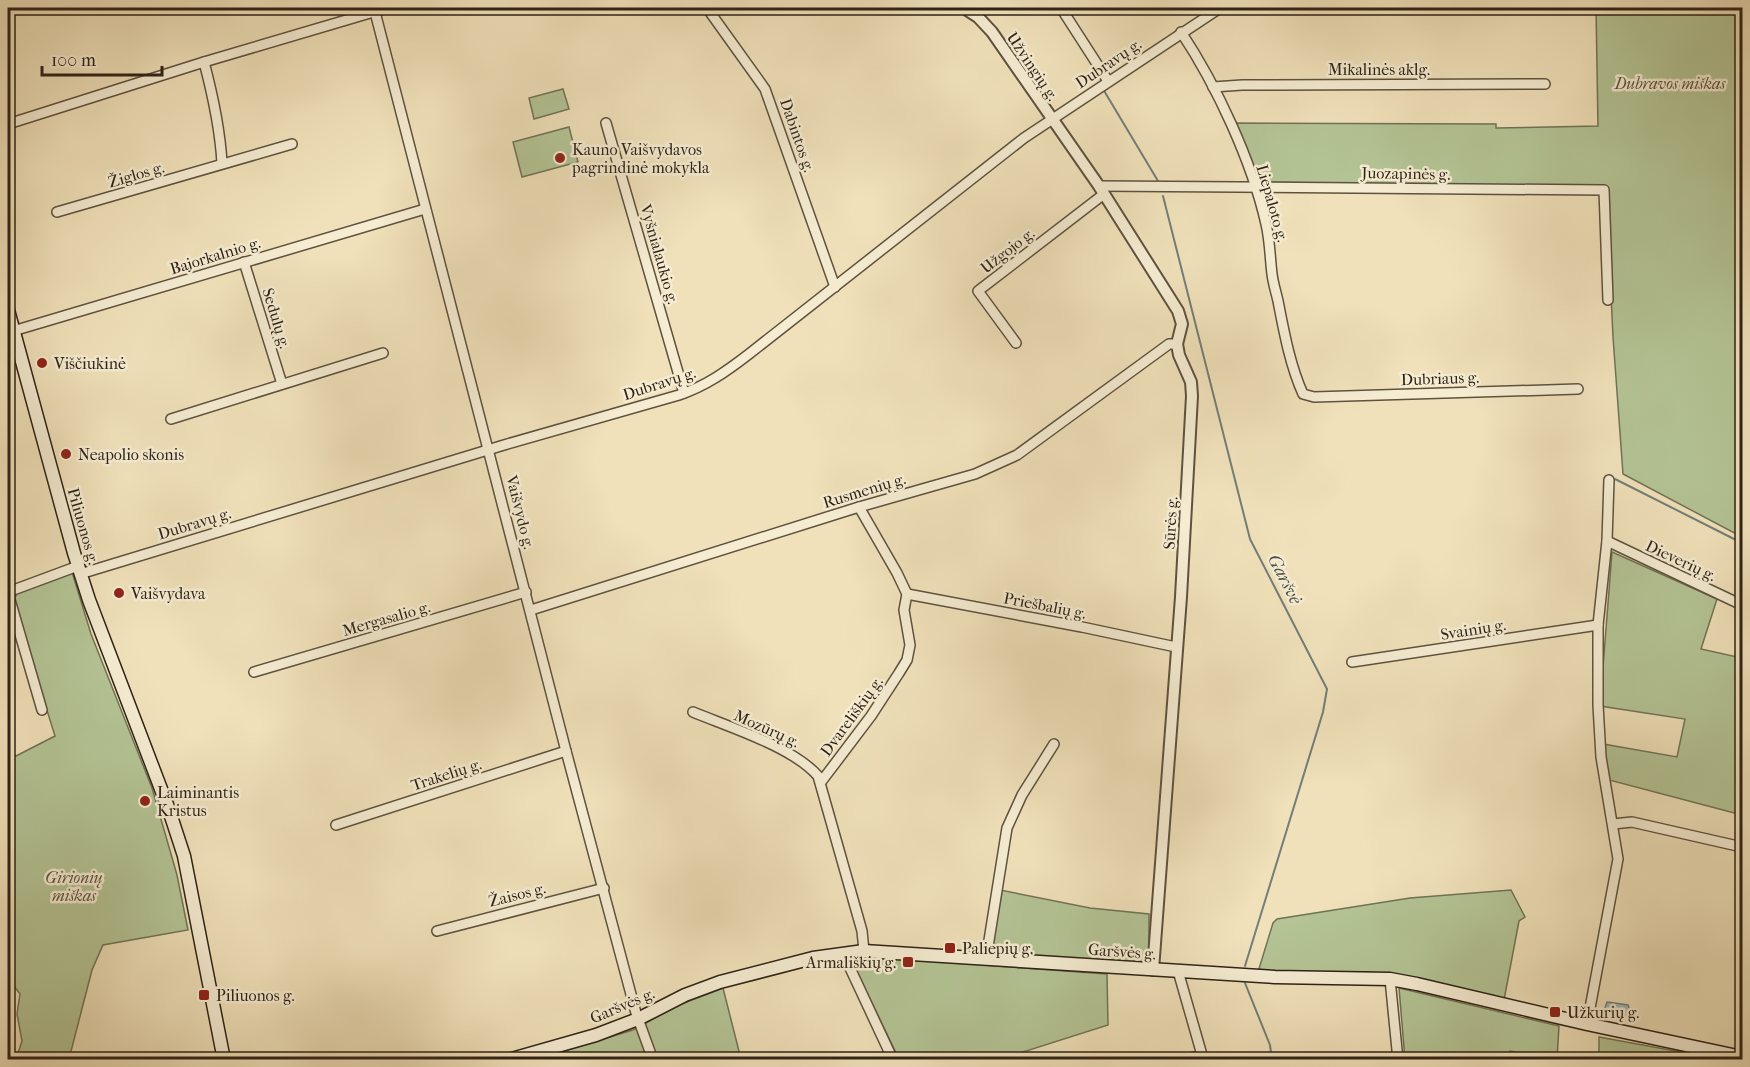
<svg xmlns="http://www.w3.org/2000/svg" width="1750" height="1067" font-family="'IM FELL French Canon',serif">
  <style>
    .green { fill: #b4c495; stroke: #717356; stroke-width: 1.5 }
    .water { fill: #9fbbbb; stroke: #727e79; stroke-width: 1.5 }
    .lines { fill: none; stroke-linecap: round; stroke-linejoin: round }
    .stream { stroke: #727e79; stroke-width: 2 }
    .minor-casing { stroke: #5e523f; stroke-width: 12 }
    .tertiary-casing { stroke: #5e523f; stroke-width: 14 }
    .secondary-casing { stroke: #2e2216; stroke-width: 15 }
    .minor { stroke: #f5ecd2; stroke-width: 9 }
    .tertiary { stroke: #f5ecd2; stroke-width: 10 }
    .secondary { stroke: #f5ecd2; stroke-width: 12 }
    .poi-dot { fill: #8f2418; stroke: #f5ecd2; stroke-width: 2 }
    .labels { text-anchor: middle; stroke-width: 5; stroke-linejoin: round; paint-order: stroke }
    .street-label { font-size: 16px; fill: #2e2216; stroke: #f5ecd2 }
    .park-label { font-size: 16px; font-style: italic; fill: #56533c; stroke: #f5ecd2 }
    .poi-label { font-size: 16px; fill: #2e2216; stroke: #f5ecd2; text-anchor: start }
    .water-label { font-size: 18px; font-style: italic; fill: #505048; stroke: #f5ecd2 }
  </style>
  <rect width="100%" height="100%" fill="#f0e1ba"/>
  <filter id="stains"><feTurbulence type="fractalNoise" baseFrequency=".00333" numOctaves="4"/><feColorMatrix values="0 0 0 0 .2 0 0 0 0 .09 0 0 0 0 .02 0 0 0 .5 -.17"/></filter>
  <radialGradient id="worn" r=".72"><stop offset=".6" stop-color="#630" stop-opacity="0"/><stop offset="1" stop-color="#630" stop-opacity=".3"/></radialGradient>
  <g class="green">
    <polygon points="1596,8 1742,8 1742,537 1623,474 1613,337 1606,187 1261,182 1255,174 1233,123 1496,124 1496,128 1598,126"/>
    <polygon points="563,89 569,109 534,119 529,98"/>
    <polygon points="569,127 578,162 522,177 513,142"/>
    <polygon points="1612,552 1717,599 1701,649 1742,658 1742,815 1609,780 1603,744 1677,757 1685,719 1600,706"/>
    <polygon points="72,572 91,634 152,788 177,875 188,930 103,945 92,970 69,1059 16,1059 22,1041 17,1014 20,994 14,986 8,982 8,748 16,756 55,736 13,601 18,592"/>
    <polygon points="1000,890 1090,908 1149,914 1149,959 1140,963 991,955 990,949"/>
    <polygon points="1511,890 1525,917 1519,921 1504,1000 1410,977 1367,972 1258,972 1273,923 1277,919 1410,898"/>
    <polygon points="858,956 1107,974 1108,1025 1001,1059 899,1059 853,964 853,960"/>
    <polygon points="723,988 741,1059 548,1060 547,1056 633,1030 679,1005"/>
    <polygon points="1399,988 1559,1026 1557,1059 1510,1051 1507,1059 1405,1059"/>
    <polygon points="1599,1037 1719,1059 1599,1059"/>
  </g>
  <path class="water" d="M1607,1002L1628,1005L1631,1014C1623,1019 1611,1016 1605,1008Z"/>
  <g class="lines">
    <g class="stream">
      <polyline points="1103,89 1158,181"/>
      <polyline points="1163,196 1250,539 1327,689 1323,712 1245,966"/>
      <polyline points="1615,479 1742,543"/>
      <polyline points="1245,983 1270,1045 1272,1060"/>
    </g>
    <g class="minor-casing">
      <g id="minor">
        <polyline points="707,8 765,89 835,287"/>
        <polyline points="1061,8 1108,81"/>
        <polyline points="375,12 566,751 636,1013 653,1060"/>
        <path d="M1181,32C1217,86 1252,162 1266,224C1270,241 1270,258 1272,274C1273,283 1276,292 1278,301C1284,332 1290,365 1303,394L1314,397L1578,389"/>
        <path d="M204,62C213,96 220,128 222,163"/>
        <polyline points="1213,87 1242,85 1545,84"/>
        <polyline points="606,123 684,393"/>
        <polyline points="8,124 204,62 387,8"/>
        <polyline points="1099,186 1604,190 1608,300"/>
        <polyline points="57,212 292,144"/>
        <polyline points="244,262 282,384"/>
        <polyline points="13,331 425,209"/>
        <polyline points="1016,343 978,291 1104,194"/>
        <polyline points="171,419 383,353"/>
        <polyline points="1607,541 1742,605"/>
        <path d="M80,574L504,445L679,395C706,386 727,371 749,354L1024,138L1220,8"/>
        <polyline points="8,592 78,566"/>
        <polyline points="8,593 42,710"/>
        <polyline points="907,594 1082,627 1176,647"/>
        <polyline points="531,610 859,507 975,474 1017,455 1169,344 1177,344"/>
        <polyline points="1352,662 1598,625"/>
        <polyline points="254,672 526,592"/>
        <path d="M693,712C729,727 793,747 818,776L862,931L864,951"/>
        <polyline points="821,782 871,716 899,673 907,660 910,645 904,610 907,594 897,573 859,507"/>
        <polyline points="1613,824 1632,822 1742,847"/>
        <polyline points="336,825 566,751"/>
        <polyline points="437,931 604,888"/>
        <polyline points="843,953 893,1060"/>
        <polyline points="986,959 1007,828 1022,795 1054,744"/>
        <polyline points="1178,971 1202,1055 1182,1060"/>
        <polyline points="1390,979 1398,1060"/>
        <polyline points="1587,1024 1618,859 1601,757 1598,705 1598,625 1607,541 1609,480"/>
      </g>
    </g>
    <g class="tertiary-casing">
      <polyline id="tertiary" points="964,8 978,17 992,32 1099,186 1178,311 1182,324 1177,344 1179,355 1191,382 1192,396 1181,597 1153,970"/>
    </g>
    <g class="secondary-casing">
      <g id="secondary">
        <polyline points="8,310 74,553 89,600 169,810 184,856 224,1060"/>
        <polyline points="508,1060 596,1035 638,1019 685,995 720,982 813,958 864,951 1275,977 1390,979 1417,984 1587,1024 1742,1057"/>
      </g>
    </g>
    <use href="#minor" class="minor"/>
    <use href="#tertiary" class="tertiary"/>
    <use href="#secondary" class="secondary"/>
  </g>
  <g class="poi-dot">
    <circle cx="560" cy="158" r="6"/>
    <circle cx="42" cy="363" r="6"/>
    <circle cx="66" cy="454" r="6"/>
    <circle cx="119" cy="593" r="6"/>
    <circle cx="145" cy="801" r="6"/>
    <rect x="944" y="942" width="12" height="12" rx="3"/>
    <rect x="902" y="956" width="12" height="12" rx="3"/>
    <rect x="198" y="989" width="12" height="12" rx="3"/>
    <rect x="1549" y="1006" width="12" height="12" rx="3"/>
  </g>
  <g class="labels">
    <g class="street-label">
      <text transform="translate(1108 63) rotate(-34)" y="6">Dubravų g.</text>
      <text transform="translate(1033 66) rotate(56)" y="6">Užvingių g.</text>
      <text x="1379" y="75">Mikalinės aklg.</text>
      <text transform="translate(798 135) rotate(71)" y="6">Dabintos g.</text>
      <text transform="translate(1406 173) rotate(1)" y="6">Juozapinės g.</text>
      <text transform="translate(136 174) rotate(-16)" y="6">Žiglos g.</text>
      <text transform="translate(1273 203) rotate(74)" y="6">Liepaloto g.</text>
      <text transform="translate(1007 250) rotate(-38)" y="6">Užgojo g.</text>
      <text transform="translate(660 254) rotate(74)" y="6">Vyšnialaukio g.</text>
      <text transform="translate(215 255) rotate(-17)" y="6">Bajorkalnio g.</text>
      <text transform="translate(277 318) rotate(73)" y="6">Sedulų g.</text>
      <text transform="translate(1440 378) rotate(-2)" y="6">Dubriaus g.</text>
      <text transform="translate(659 383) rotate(-18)" y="6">Dubravų g.</text>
      <text transform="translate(864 490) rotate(-17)" y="6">Rusmenių g.</text>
      <text transform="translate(521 512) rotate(76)" y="6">Vaišvydo g.</text>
      <text transform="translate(194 523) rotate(-17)" y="6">Dubravų g.</text>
      <text transform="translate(1170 523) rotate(-87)" y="6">Sūrės g.</text>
      <text transform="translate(84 526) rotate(74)" y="6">Piliuonos g.</text>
      <text transform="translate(1681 560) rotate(25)" y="6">Dieverių g.</text>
      <text transform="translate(1045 605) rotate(11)" y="6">Priešbalių g.</text>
      <text transform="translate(386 618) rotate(-16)" y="6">Mergasalio g.</text>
      <text transform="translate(1473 629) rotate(-9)" y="6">Svainių g.</text>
      <text transform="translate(851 716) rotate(-54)" y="6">Dvareliškių g.</text>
      <text transform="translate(767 728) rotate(24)" y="6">Mozūrų g.</text>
      <text transform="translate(446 774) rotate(-18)" y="6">Trakelių g.</text>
      <text transform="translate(517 894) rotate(-14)" y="6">Žaisos g.</text>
      <text transform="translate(1122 951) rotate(4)" y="6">Garšvės g.</text>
      <text transform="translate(622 1005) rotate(-23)" y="6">Garšvės g.</text>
    </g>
    <g class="park-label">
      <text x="1670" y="89">Dubravos miškas</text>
      <text x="74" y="883">Girionių<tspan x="74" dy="18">miškas</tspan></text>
    </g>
    <g class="poi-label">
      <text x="572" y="155">Kauno Vaišvydavos<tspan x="572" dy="18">pagrindinė mokykla</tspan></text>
      <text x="54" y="369">Viščiukinė</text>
      <text x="78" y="460">Neapolio skonis</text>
      <text x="131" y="599">Vaišvydava</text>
      <text x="157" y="798">Laiminantis<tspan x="157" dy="18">Kristus</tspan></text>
      <text x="962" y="954">Paliepių g.</text>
      <text x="896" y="968" text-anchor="end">Armališkių g.</text>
      <text x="216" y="1001">Piliuonos g.</text>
      <text x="1567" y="1018">Užkurių g.</text>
    </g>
    <g class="water-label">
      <text transform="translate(1285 579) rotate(63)" y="6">Garšvė</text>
    </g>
  </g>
  <rect width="1750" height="1067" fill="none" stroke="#f0e1ba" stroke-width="30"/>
  <rect x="9" y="9" width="1732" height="1049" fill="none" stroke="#2e2216" stroke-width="3"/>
  <rect x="15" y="15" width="1720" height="1037" fill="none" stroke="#2e2216" stroke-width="1.5"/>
  <path d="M42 66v9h120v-9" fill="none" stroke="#2e2216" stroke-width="3"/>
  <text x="51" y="66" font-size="18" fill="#2e2216" stroke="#f5ecd2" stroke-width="4.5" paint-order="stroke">100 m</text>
  <rect width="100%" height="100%" filter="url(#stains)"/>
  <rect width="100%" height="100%" fill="url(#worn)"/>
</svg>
